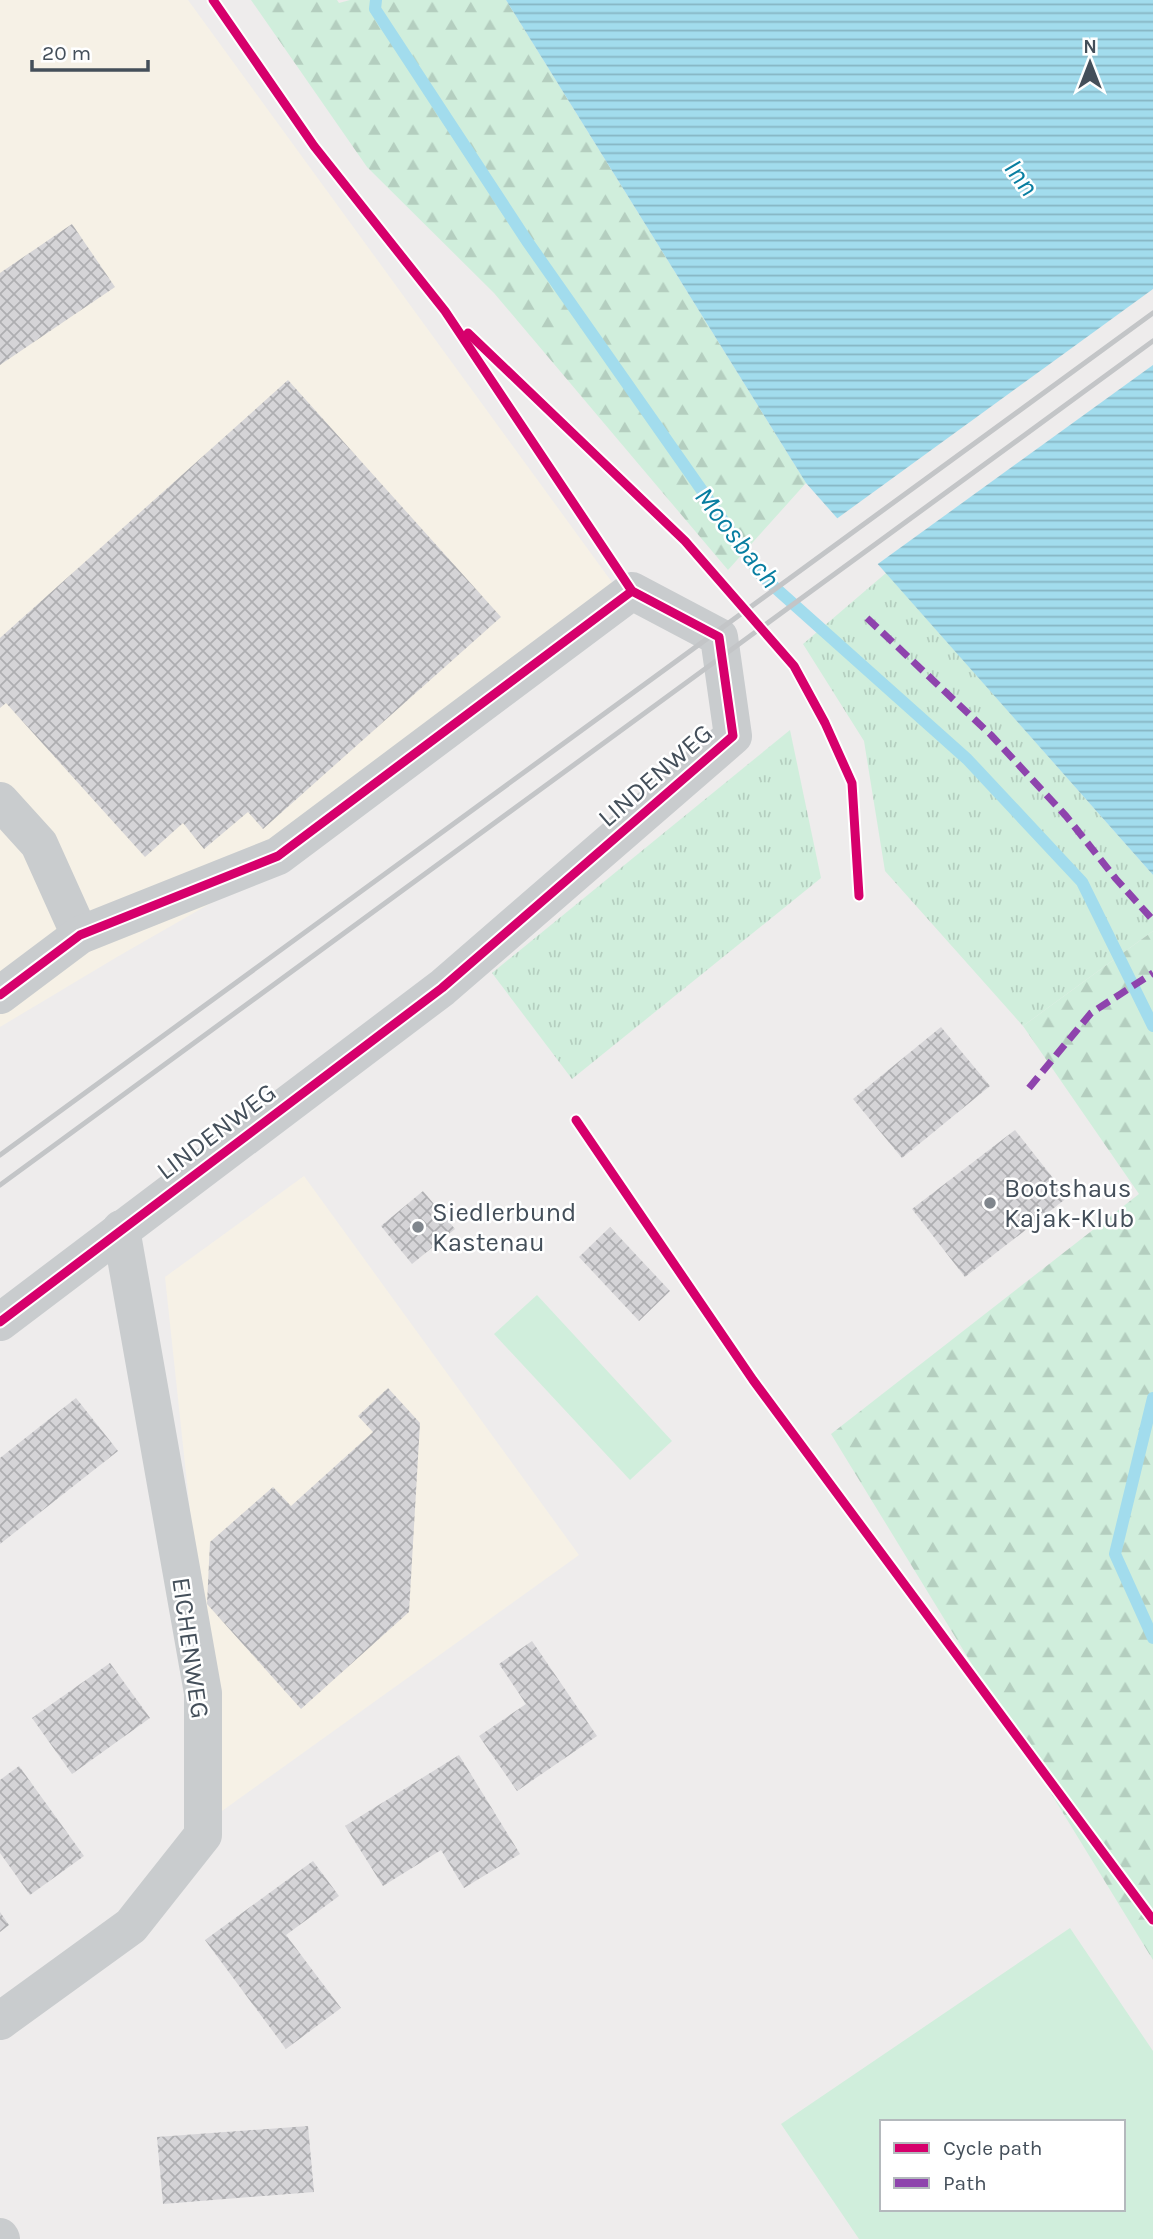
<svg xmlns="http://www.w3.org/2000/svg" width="1153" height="2239" font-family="Karla,sans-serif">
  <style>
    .commercial { fill: #f6f1e6 }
    .grass { fill: url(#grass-tufts) }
    .forest { fill: url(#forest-firs) }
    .pitch { fill: #d0eedc; fill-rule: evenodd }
    .water { fill: url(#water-rules) }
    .pier { fill: #eeecec }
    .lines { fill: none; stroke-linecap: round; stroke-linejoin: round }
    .stream { stroke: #a2dced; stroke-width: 12 }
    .building { fill: url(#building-cross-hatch) }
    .street { stroke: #c9ccce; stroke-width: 38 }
    .rail { stroke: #c3c5c7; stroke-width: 5 }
    .quiet { stroke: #8e44ad; stroke-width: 7; stroke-dasharray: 14 7; stroke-linecap: butt }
    .cycleway-casing { stroke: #fff; stroke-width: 13 }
    .cycleway { stroke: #d6006c; stroke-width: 9 }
    .poi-dot { fill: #80868d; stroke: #fff; stroke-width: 2.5 }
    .labels { text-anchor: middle; stroke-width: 5; stroke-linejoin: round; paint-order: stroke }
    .street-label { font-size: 26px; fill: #444f5a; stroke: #fff }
    .poi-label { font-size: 26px; fill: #444f5a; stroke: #fff; text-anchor: start }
    .water-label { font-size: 28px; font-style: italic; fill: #087ea1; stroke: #fff }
  </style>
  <defs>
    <pattern id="grass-tufts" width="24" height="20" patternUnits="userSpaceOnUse" patternTransform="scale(1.75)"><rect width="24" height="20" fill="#d0eedc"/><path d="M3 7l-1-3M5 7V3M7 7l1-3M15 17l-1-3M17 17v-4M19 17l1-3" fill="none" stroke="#b4cebf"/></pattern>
    <pattern id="forest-firs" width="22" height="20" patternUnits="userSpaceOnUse" patternTransform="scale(1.75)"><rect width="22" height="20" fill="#d0eedc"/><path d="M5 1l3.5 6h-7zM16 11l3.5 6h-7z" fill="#b4cebf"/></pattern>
    <pattern id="water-rules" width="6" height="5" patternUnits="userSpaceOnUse" patternTransform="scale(1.75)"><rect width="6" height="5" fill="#a2dced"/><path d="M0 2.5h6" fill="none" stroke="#86b5c3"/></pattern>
    <pattern id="building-cross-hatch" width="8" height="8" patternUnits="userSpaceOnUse" patternTransform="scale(1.75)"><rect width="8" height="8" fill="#d5d4d7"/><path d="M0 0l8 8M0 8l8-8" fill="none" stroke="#aeaeb1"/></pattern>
  </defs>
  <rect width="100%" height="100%" fill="#eeecec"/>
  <g class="commercial">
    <polygon points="0,0 188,0 630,607 267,871 117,957 0,1027"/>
    <polygon points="304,1176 579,1555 222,1811 165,1277"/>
  </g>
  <g class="grass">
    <polygon points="886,573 1153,875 1153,931 1023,1026 885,871 864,741 803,644"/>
    <polygon points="790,730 821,878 572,1079 492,973"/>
  </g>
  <g class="forest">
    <polygon points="251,0 337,0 339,3 350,0 506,0 806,483 728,570 494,293 367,167"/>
    <polygon points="1153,931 1153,1960 831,1434 1139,1194 1023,1026"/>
  </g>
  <g class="pitch">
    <polygon points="537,1295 672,1441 630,1480 494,1334"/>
    <path d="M1070,1928L1153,2051V2239H859L781,2124ZM882,2122H1123V2209H882Z"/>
  </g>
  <polygon class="water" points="506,0 1153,0 1153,875 806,483"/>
  <polygon class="pier" points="1153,289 1153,365 875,566 835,520"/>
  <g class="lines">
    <g class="stream">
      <polyline points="376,0 375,9 527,241 762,576 967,759 1082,882 1153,1026"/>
      <polyline points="1153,1398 1115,1554 1153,1638"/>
    </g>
  </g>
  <g class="building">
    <polygon points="72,224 115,287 0,365 0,273"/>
    <polygon points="288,380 501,617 263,829 248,812 204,849 183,823 145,857 6,703 0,708 0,638"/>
    <polygon points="941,1027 990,1086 902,1158 853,1099"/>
    <polygon points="1015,1130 1068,1197 965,1277 912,1209"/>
    <polygon points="423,1191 455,1229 412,1264 381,1226"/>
    <polygon points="610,1227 670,1291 639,1321 579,1257"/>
    <polygon points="388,1388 420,1423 409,1612 301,1709 207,1604 210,1542 273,1487 291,1506 373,1432 358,1416"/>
    <polygon points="76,1398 118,1451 0,1544 0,1458"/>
    <polygon points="532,1641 597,1736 517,1791 479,1736 526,1704 499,1664"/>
    <polygon points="110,1663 150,1718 72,1774 32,1718"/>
    <polygon points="459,1755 520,1854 464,1888 441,1850 383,1886 345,1826"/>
    <polygon points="19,1766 84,1856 30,1895 0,1853 0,1780"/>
    <polygon points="313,1861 339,1896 286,1935 341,2008 286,2049 205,1940"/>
    <polygon points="0,1912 9,1925 0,1932"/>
    <polygon points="308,2126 314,2192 163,2204 157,2137"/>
  </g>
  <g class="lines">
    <g class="street">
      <polyline points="0,801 39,844 80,935"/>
      <polyline points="0,995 80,935 278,856 632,591 719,637 733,736 442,988 0,1322"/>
      <polyline points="0,2021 131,1926 203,1835 203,1693 121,1229"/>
      <polyline points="0,2237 1,2239"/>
    </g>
    <g class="rail">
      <polyline points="0,1155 1153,313"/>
      <polyline points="0,1185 1153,341"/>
    </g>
    <g class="quiet">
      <polyline points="867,618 991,735 1066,816 1116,879 1153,920"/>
      <polyline points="1029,1088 1091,1013 1153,973"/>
    </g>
    <g class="cycleway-casing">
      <g id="cycleway">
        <polyline points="468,333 685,541 794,666 825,723 852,783 859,896"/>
        <polyline points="0,995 80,935 278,856 632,591"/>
        <polyline points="576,1120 753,1380 1153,1920"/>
        <polyline points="0,1322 442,988 733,736 719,637 632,591 445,311 314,146 213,0"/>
      </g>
    </g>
    <use href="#cycleway" class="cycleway"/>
  </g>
  <g class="poi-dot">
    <circle cx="990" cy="1203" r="7"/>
    <circle cx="418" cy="1227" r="7"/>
  </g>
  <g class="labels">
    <g class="street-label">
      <text transform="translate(655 775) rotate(-41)" y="9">LINDENWEG</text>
      <text transform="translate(216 1131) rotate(-37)" y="9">LINDENWEG</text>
      <text transform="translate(191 1648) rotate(82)" y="9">EICHENWEG</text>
    </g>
    <g class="poi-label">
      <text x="1004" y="1197">Bootshaus<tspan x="1004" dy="30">Kajak-Klub</tspan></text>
      <text x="432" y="1221">Siedlerbund<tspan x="432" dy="30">Kastenau</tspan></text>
    </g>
    <g class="water-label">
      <text transform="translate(1022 177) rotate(54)" y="10">Inn</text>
      <text transform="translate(738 537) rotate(52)" y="10">Moosbach</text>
    </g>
  </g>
  <rect x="880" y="2120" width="245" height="91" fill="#ffffff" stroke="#b4b9bd" stroke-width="2"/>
  <rect x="894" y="2143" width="35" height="10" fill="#d6006c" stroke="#b4b9bd" stroke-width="2"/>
  <text x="943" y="2155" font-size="21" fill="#444f5a">Cycle path</text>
  <rect x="894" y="2178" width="35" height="10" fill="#8e44ad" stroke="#b4b9bd" stroke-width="2"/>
  <text x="943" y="2190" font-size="21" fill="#444f5a">Path</text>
  <g transform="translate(1090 63)" stroke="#ffffff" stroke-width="5" paint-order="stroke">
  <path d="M0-5L12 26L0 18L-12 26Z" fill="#444f5a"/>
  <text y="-10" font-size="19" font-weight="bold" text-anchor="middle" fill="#444f5a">N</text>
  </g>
  <path d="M32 60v10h116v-10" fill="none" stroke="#444f5a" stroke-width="3.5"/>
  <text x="42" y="60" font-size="21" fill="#444f5a" stroke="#ffffff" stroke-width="5" paint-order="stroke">20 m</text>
</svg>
